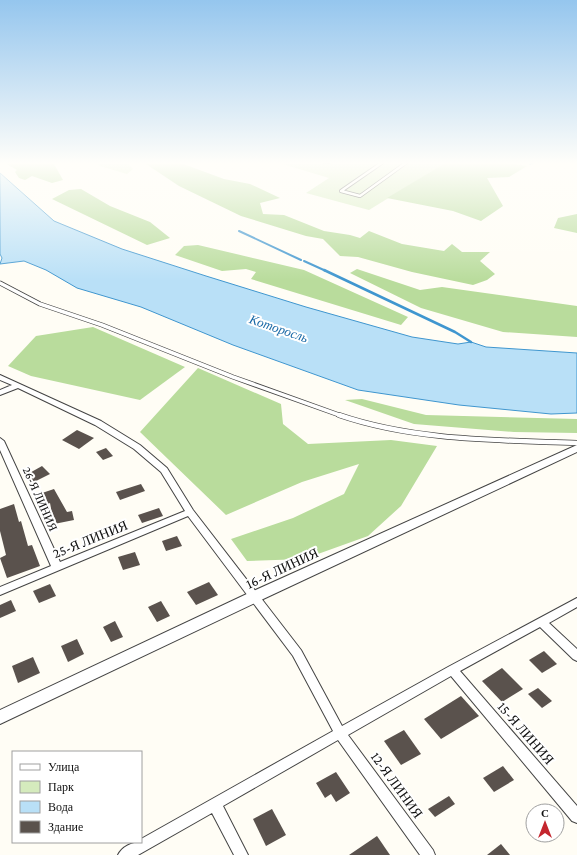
<svg xmlns="http://www.w3.org/2000/svg" width="577" height="855" font-family="'Crimson Pro',serif">
  <style>
    .green { fill: #d5ebbd }
    .forest { fill: #b9dc9c }
    .water { fill: #b9e0f7; stroke: #3f96cf }
    .lines { fill: none; stroke-linecap: round; stroke-linejoin: round }
    .stream-far1 { stroke: #3f96cf; stroke-width: 2 }
    .stream { stroke: #3f96cf; stroke-width: 2.5 }
    .building { fill: #5a524d }
    .service-far2-casing { stroke: #444; stroke-width: 4 }
    .service-far1-casing { stroke: #444; stroke-width: 5 }
    .service-casing { stroke: #444; stroke-width: 6 }
    .minor-casing { stroke: #444; stroke-width: 2 }
    .tertiary-casing { stroke: #444; stroke-width: 2 }
    .service-far2 { stroke: #fff; stroke-width: 2.5 }
    .service-far1 { stroke: #fff; stroke-width: 3.5 }
    .service { stroke: #fff; stroke-width: 4.5 }
    .minor { fill: #fff; fill-rule: evenodd }
    .tertiary { fill: #fff; fill-rule: evenodd }
    .labels { text-anchor: middle; stroke-width: 4; stroke-linejoin: round; paint-order: stroke }
    .street-label { font-size: 12px; fill: #111; stroke: #fff }
    .water-label { font-size: 13px; font-style: italic; fill: #1768a6; stroke: #fff }
    .near-street-label { font-size: 14px; fill: #111; stroke: #fff }
  </style>
  <rect width="100%" height="100%" fill="#fffdf5"/>
  <g class="green">
    <polygon points="95,162 126,162 133,169 127,174 100,166"/>
    <polygon points="276,162 447,162 369,210 306,193 329,178"/>
  </g>
  <g class="forest">
    <polygon points="3,162 48,162 54,164 63,180 52,183 32,176 25,180 19,178 15,172 17,170"/>
    <polygon points="143,162 178,162 224,179 250,184 280,198 260,203 263,214 284,215 324,231 350,235 360,238 369,231 402,244 444,251 452,244 462,252 490,252 480,261 495,274 487,280 473,285 412,272 358,257 340,256 323,239 306,236 241,216 179,186"/>
    <polygon points="447,162 502,162 527,166 509,177 487,178 503,206 481,221 453,211 387,198"/>
    <polygon points="81,189 110,206 150,222 170,238 147,245 52,199 69,190"/>
    <polygon points="577,214 577,233 554,228 558,218"/>
    <polygon points="198,245 304,270 408,317 401,325 251,279 256,272 246,269 222,271 175,255 184,246"/>
    <polygon points="357,269 420,290 442,287 577,306 577,337 503,332 421,308 350,273"/>
    <polygon points="93,327 185,367 140,400 31,376 8,366 36,336"/>
    <polygon points="198,368 281,404 283,424 308,444 391,440 437,446 401,506 368,536 304,559 247,561 231,539 293,518 344,494 359,464 302,482 226,515 140,432"/>
    <polygon points="362,399 426,415 577,419 577,433 514,432 414,424 345,400"/>
  </g>
  <polygon class="water" points="0,173 54,221 122,249 206,276 306,307 412,337 458,344 471,342 486,347 577,353 577,413 551,414 459,405 358,390 233,345 141,307 77,288 46,270 24,261 0,264 2,258 0,254"/>
  <g class="lines">
    <g class="stream-far1">
      <polyline points="530,164 534,162"/>
      <polyline points="239,231 301,260"/>
      <polyline points="304,261 326,271"/>
    </g>
    <polyline class="stream" points="324,270 455,332 471,342"/>
  </g>
  <g class="building">
    <polygon points="77,430 94,438 79,449 62,440"/>
    <polygon points="106,448 113,456 103,460 96,452"/>
    <polygon points="42,466 50,474 34,482 26,475"/>
    <polygon points="141,484 145,491 120,500 116,492"/>
    <polygon points="54,489 67,512 72,511 74,520 54,524 50,503 42,506 36,495"/>
    <polygon points="14,504 19,522 21,521 28,546 32,545 40,566 7,578 0,558 6,555 0,531 0,509"/>
    <polygon points="159,508 163,516 142,523 138,515"/>
    <polygon points="177,536 182,546 166,551 162,541"/>
    <polygon points="135,552 140,565 123,570 118,557"/>
    <polygon points="209,582 218,595 196,605 187,592"/>
    <polygon points="50,584 56,596 39,603 33,591"/>
    <polygon points="11,600 16,611 0,618 0,605"/>
    <polygon points="161,601 170,616 157,622 148,607"/>
    <polygon points="115,621 123,637 111,642 103,627"/>
    <polygon points="77,639 84,654 68,662 61,646"/>
    <polygon points="544,651 557,664 542,673 529,660"/>
    <polygon points="33,657 40,673 18,683 12,666"/>
    <polygon points="502,668 523,689 502,702 482,681"/>
    <polygon points="538,688 552,701 542,708 528,694"/>
    <polygon points="461,696 479,716 441,739 424,719"/>
    <polygon points="404,730 421,754 401,765 384,741"/>
    <polygon points="503,766 514,780 494,792 483,778"/>
    <polygon points="336,772 350,793 336,802 331,794 325,798 316,783"/>
    <polygon points="449,796 455,804 435,817 428,809"/>
    <polygon points="272,809 286,835 266,846 253,819"/>
    <polygon points="377,836 390,855 349,855"/>
    <polygon points="501,844 510,855 487,855"/>
  </g>
  <g class="lines">
    <g class="service-far2-casing">
      <g id="service-far2">
        <polyline points="324,162 330,162"/>
        <polyline points="383,162 341,191 360,196 407,162"/>
      </g>
    </g>
    <g class="service-far1-casing">
      <polyline id="service-far1" points="0,283 40,304 102,325 233,377 342,416"/>
    </g>
    <g class="service-casing">
      <path id="service" d="M339,415C415,441 498,440 577,443"/>
    </g>
    <g class="minor-casing">
      <path id="minor" d="M0,375L101,421L140,445L167,468L193,510L301,650L342,726L448,667L577,598V607L549,623L577,649V661L573,659L540,627L460,671L577,806V823L572,821L451,676L348,735L433,850L435,855H420L338,740L223,806L248,855H234L212,813L138,855H118C122,847 132,842 141,842V839L333,731L293,656L188,516L0,595V587L51,566L0,450V438L4,441L60,562L185,511L161,472L134,449L95,425L18,388L0,395V390L12,385L0,380Z"/>
    </g>
    <g class="tertiary-casing">
      <polygon id="tertiary" points="577,445 577,452 261,600 0,724 0,710 251,592"/>
    </g>
    <use href="#service-far2" class="service-far2"/>
    <use href="#service-far1" class="service-far1"/>
    <use href="#service" class="service"/>
    <use href="#minor" class="minor"/>
    <use href="#tertiary" class="tertiary"/>
  </g>
  <linearGradient id="sky" x2="0" y2="1"><stop stop-color="#95c6ee"/><stop offset="0.58" stop-color="#fffefa"/><stop offset="1" stop-color="#fffefa" stop-opacity="0"/></linearGradient>
  <rect width="577" height="281" fill="url(#sky)"/>
  <g class="labels">
    <g class="street-label">
      <text transform="translate(40 499) rotate(66)" y="4">26-Я ЛИНИЯ</text>
    </g>
    <g class="water-label">
      <text transform="translate(279 328) rotate(19)" y="5">Которосль</text>
    </g>
    <g class="near-street-label">
      <text transform="translate(90 539) rotate(-22)" y="5">25-Я ЛИНИЯ</text>
      <text transform="translate(282 568) rotate(-25)" y="5">16-Я ЛИНИЯ</text>
      <text transform="translate(526 733) rotate(49)" y="5">15-Я ЛИНИЯ</text>
      <text transform="translate(397 785) rotate(54)" y="5">12-Я ЛИНИЯ</text>
    </g>
  </g>
  <rect x="12" y="751" width="130" height="92" fill="#ffffff" stroke="#a0a0a0"/>
  <rect x="20" y="764" width="20" height="6" fill="#ffffff" stroke="#a0a0a0"/>
  <text x="48" y="771" font-size="12" fill="#111111">Улица</text>
  <rect x="20" y="781" width="20" height="12" fill="#d5ebbd" stroke="#a0a0a0"/>
  <text x="48" y="791" font-size="12" fill="#111111">Парк</text>
  <rect x="20" y="801" width="20" height="12" fill="#b9e0f7" stroke="#a0a0a0"/>
  <text x="48" y="811" font-size="12" fill="#111111">Вода</text>
  <rect x="20" y="821" width="20" height="12" fill="#5a524d" stroke="#a0a0a0"/>
  <text x="48" y="831" font-size="12" fill="#111111">Здание</text>
  <g transform="translate(545 823)"><circle r="19" fill="#ffffff" stroke="#a0a0a0"/>
  <path d="M0-3L7 15L0 10L-7 15Z" fill="#c4262e"/>
  <text y="-6" font-size="11" font-weight="bold" text-anchor="middle" fill="#111111">С</text>
  </g>
</svg>
